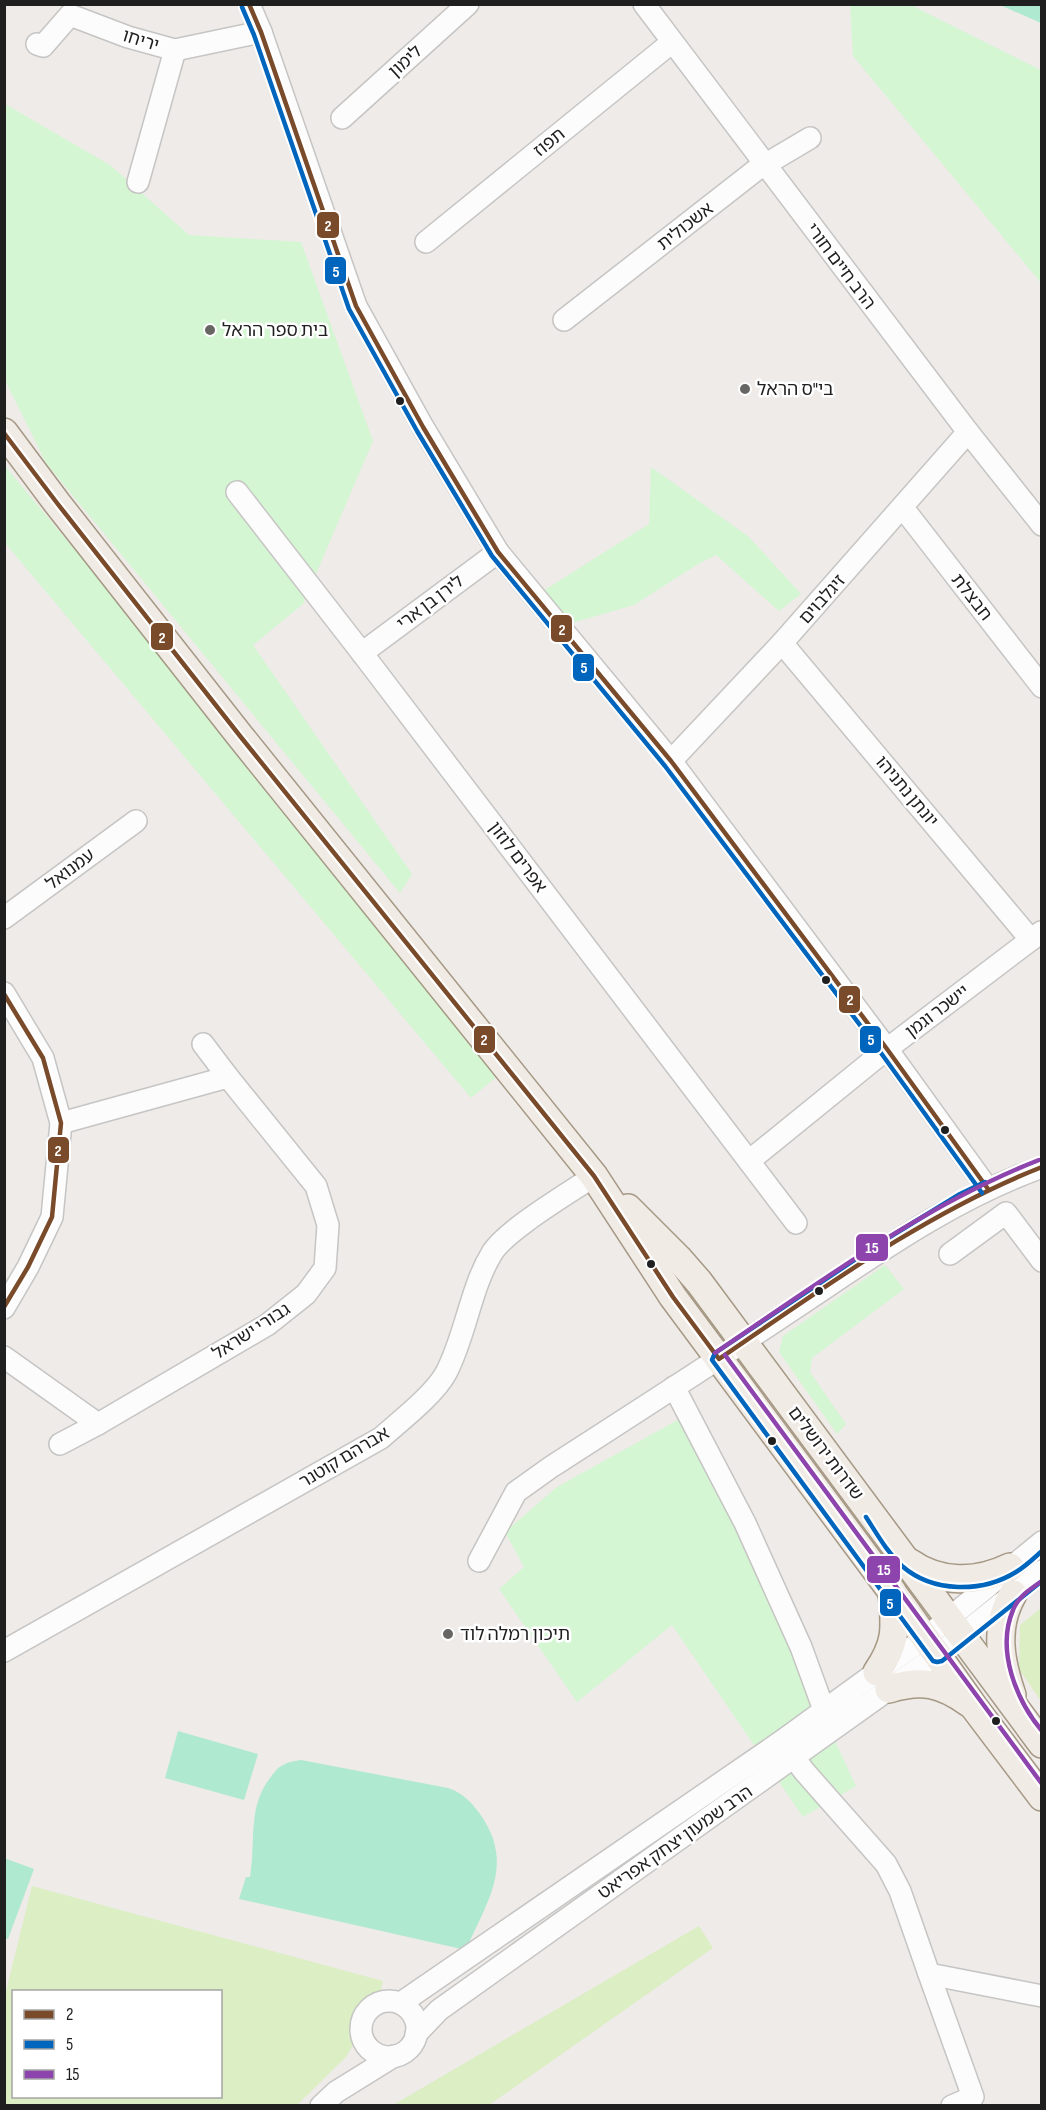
<svg xmlns="http://www.w3.org/2000/svg" width="1046" height="2110" font-family="'Sofia Sans Condensed','Noto Sans Hebrew',sans-serif">
  <style>
    .grass { fill: #dceec4; fill-rule: evenodd }
    .park { fill: #d4f6d3 }
    .pitch { fill: #afe9cf }
    .lines { fill: none; stroke-linecap: round; stroke-linejoin: round }
    .minor-casing { stroke: #c6c5c4; stroke-width: 24 }
    .major-casing { stroke: #a59884; stroke-width: 30 }
    .minor { stroke: #fcfcfc; stroke-width: 21 }
    .major { stroke: #f1ebe5; stroke-width: 27 }
    .bus-1-casing { stroke: #fff; stroke-width: 9 }
    .bus-2-casing { stroke: #fff; stroke-width: 9 }
    .bus-3-casing { stroke: #fff; stroke-width: 9 }
    .bus-1 { stroke: #7a4b2a; stroke-width: 4.5 }
    .bus-2 { stroke: #0065bd; stroke-width: 4.5 }
    .bus-3 { stroke: #8e44ad; stroke-width: 4.5 }
    .poi-dot { fill: #676665; stroke: #fff; stroke-width: 2 }
    .bus-dot { fill: #1f1f1f; stroke: #fff; stroke-width: 2 }
    .labels { text-anchor: middle; stroke-width: 5; stroke-linejoin: round; paint-order: stroke }
    .street-label { font-size: 18px; fill: #1f1f1f; stroke: #fff }
    .poi-label { font-size: 18px; fill: #1f1f1f; stroke: #fff; text-anchor: start }
    .line-badge { stroke: #fff; stroke-width: 2 }
    .badge-label { font-size: 16px; text-anchor: middle; font-weight: bold; fill: #fff }
  </style>
  <rect width="100%" height="100%" fill="#eeebe8"/>
  <g class="grass">
    <polygon points="1041,1608 1041,1701 1019,1669 1020,1625"/>
    <path d="M32,1886L383,1981L380,1994L359,2012L355,2026L356,2040L346,2057L297,2105H5V1995ZM14,1992H220V2096H14Z"/>
    <polygon points="699,1926 713,1948 489,2105 393,2105"/>
  </g>
  <g class="park">
    <polygon points="850,5 911,5 1041,70 1041,283 853,56"/>
    <polygon points="5,104 110,165 189,235 301,242 373,441 303,604 253,645 412,874 400,893 46,463 5,380"/>
    <polygon points="4,465 507,1068 471,1098 5,543"/>
    <polygon points="651,467 749,537 801,594 779,611 716,555 698,564 634,605 572,623 543,591 649,524"/>
    <polygon points="885,1265 904,1289 812,1358 810,1372 846,1424 837,1434 779,1352 783,1336"/>
    <polygon points="683,1417 856,1786 803,1817 672,1625 577,1702 499,1589 524,1567 505,1532 557,1487"/>
  </g>
  <g class="pitch">
    <polygon points="1000,5 1041,5 1041,23"/>
    <polygon points="178,1731 258,1754 244,1800 165,1778"/>
    <path d="M301,1760L448,1788C463,1793 471,1802 480,1814C516,1865 486,1902 466,1950L239,1899L246,1877H250C256,1842 247,1808 270,1778C274,1773 277,1768 283,1765C288,1762 295,1761 301,1760Z"/>
    <polygon points="4,1858 34,1869 8,1939 4,1938"/>
  </g>
  <g class="lines">
    <g class="minor-casing">
      <g id="minor">
        <polyline points="249,4 261,32 356,306 423,427 498,552 671,761 887,1049 988,1189"/>
        <polyline points="644,4 968,432 1042,525"/>
        <polyline points="37,44 43,46 70,15 128,37 175,50 261,32"/>
        <polyline points="342,118 468,4"/>
        <polyline points="138,182 175,50"/>
        <polyline points="426,242 671,43"/>
        <polyline points="564,320 756,170 810,138"/>
        <polyline points="237,492 362,653 796,1223"/>
        <polyline points="903,508 1042,687"/>
        <polyline points="782,643 1031,940"/>
        <polyline points="362,653 498,552"/>
        <polyline points="671,761 782,643 968,432"/>
        <polyline points="4,918 136,821"/>
        <polyline points="4,993 43,1058 61,1123 52,1217 28,1267 4,1308"/>
        <polyline points="203,1044 228,1077"/>
        <polyline points="749,1161 887,1049 1041,932"/>
        <polyline points="950,1254 1006,1213 1042,1261"/>
        <polyline points="4,1357 98,1424 267,1325 306,1294 325,1268 328,1225 316,1186 228,1077 61,1123"/>
        <polyline points="674,1387 745,1523 801,1647 824,1710"/>
        <polyline points="60,1444 98,1424"/>
        <path d="M479,1561L516,1492L551,1467C633,1414 716,1361 798,1306C876,1254 953,1199 1042,1167"/>
        <path d="M4,1651L381,1438C400,1421 434,1395 446,1373C466,1335 470,1289 492,1253C506,1230 569,1193 594,1176"/>
        <polyline points="787,1748 804,1771 886,1864 900,1891 929,1974 1042,1996"/>
        <polyline points="929,1974 973,2097 952,2106"/>
        <circle cx="389" cy="2029" r="28"/>
        <polyline points="401,2003 782,1741 877,1672 925,1638 1042,1542"/>
        <polyline points="416,2034 439,2010 937,1655 1042,1571"/>
        <polyline points="321,2106 336,2092 394,2056"/>
      </g>
    </g>
    <g class="major-casing">
      <g id="major">
        <polyline points="4,432 57,503 240,736 594,1176 673,1297 904,1608 974,1707 1042,1797"/>
        <polyline points="628,1208 678,1258 699,1282 1042,1744"/>
        <path d="M909,1562C940,1584 977,1583 1010,1567"/>
        <path d="M877,1672C898,1641 895,1627 892,1591"/>
        <path d="M889,1689C922,1679 941,1683 969,1703"/>
        <path d="M1012,1695C1000,1660 994,1627 1013,1594"/>
      </g>
    </g>
    <use href="#minor" class="minor"/>
    <use href="#major" class="major"/>
    <g class="bus-1-casing">
      <g id="bus-1">
        <polyline points="249,4 261,32 356,306 423,427 498,552 671,761 887,1049 988,1189"/>
        <path d="M4,433L57,503L240,736L594,1176L673,1297L719,1359C822,1289 925,1213 1042,1167"/>
        <polyline points="4,994 43,1058 61,1123 52,1217 28,1267 4,1307"/>
      </g>
    </g>
    <g class="bus-2-casing">
      <g id="bus-2">
        <polyline points="242,7 254,35 349,309 417,431 492,556 665,766 881,1053 982,1193"/>
        <polyline points="985,1182 960,1194 880,1243 715,1353 712,1360 933,1661 937,1662 942,1661 1042,1581"/>
        <path d="M866,1517C877,1534 887,1552 902,1566C933,1593 982,1593 1016,1572C1026,1566 1034,1558 1042,1551"/>
      </g>
    </g>
    <g class="bus-3-casing">
      <g id="bus-3">
        <path d="M715,1353C819,1283 922,1206 1039,1160"/>
        <polyline points="725,1355 1042,1784"/>
        <path d="M1042,1581C1030,1589 1018,1597 1013,1610C996,1650 1016,1700 1042,1731"/>
      </g>
    </g>
    <use href="#bus-1" class="bus-1"/>
    <use href="#bus-2" class="bus-2"/>
    <use href="#bus-3" class="bus-3"/>
  </g>
  <g class="poi-dot">
    <circle cx="210" cy="330" r="6"/>
    <circle cx="745" cy="389" r="6"/>
    <circle cx="448" cy="1634" r="6"/>
  </g>
  <g class="bus-dot">
    <circle cx="400" cy="401" r="5"/>
    <circle cx="826" cy="980" r="5"/>
    <circle cx="945" cy="1130" r="5"/>
    <circle cx="651" cy="1264" r="5"/>
    <circle cx="819" cy="1291" r="5"/>
    <circle cx="772" cy="1441" r="5"/>
    <circle cx="996" cy="1721" r="5"/>
  </g>
  <g class="labels">
    <g class="street-label">
      <text transform="translate(141 40) rotate(17)" y="6">יריחו</text>
      <text transform="translate(405 61) rotate(-42)" y="6">לימון</text>
      <text transform="translate(549 142) rotate(-39)" y="6">תפוז</text>
      <text transform="translate(685 226) rotate(-38)" y="6">אשכולית</text>
      <text transform="translate(841 266) rotate(53)" y="6">הרב חיים חורי</text>
      <text transform="translate(972 597) rotate(52)" y="6">חבצלת</text>
      <text transform="translate(822 599) rotate(-48)" y="6">זיגלבוים</text>
      <text transform="translate(430 602) rotate(-37)" y="6">לירן בן ארי</text>
      <text transform="translate(907 791) rotate(50)" y="6">יונתן נתניהו</text>
      <text transform="translate(518 857) rotate(53)" y="6">אפרים לוזון</text>
      <text transform="translate(70 869) rotate(-37)" y="6">עמנואל</text>
      <text transform="translate(937 1011) rotate(-37)" y="6">יישכר וגמן</text>
      <text transform="translate(251 1331) rotate(-33)" y="6">גבורי ישראל</text>
      <text transform="translate(826 1453) rotate(53)" y="6">שדרות ירושלים</text>
      <text transform="translate(344 1457) rotate(-31)" y="6">אברהם קוטנר</text>
      <text transform="translate(675 1842) rotate(-35)" y="6">הרב שמעון יצחק אפריאט</text>
    </g>
    <g class="poi-label">
      <text x="222" y="336">בית ספר הראל</text>
      <text x="757" y="395">בי"ס הראל</text>
      <text x="460" y="1640">תיכון רמלה לוד</text>
    </g>
  </g>
  <g class="line-badge">
    <rect x="316" y="211" width="24" height="28" rx="6" fill="#7a4b2a"/>
    <rect x="324" y="256" width="23" height="29" rx="6" fill="#0065bd"/>
    <rect x="550" y="614" width="23" height="29" rx="6" fill="#7a4b2a"/>
    <rect x="150" y="622" width="24" height="29" rx="6" fill="#7a4b2a"/>
    <rect x="572" y="653" width="23" height="29" rx="6" fill="#0065bd"/>
    <rect x="838" y="985" width="23" height="29" rx="6" fill="#7a4b2a"/>
    <rect x="859" y="1025" width="23" height="29" rx="6" fill="#0065bd"/>
    <rect x="473" y="1025" width="23" height="29" rx="6" fill="#7a4b2a"/>
    <rect x="47" y="1136" width="23" height="28" rx="6" fill="#7a4b2a"/>
    <rect x="855" y="1233" width="34" height="29" rx="6" fill="#8e44ad"/>
    <rect x="866" y="1555" width="35" height="29" rx="6" fill="#8e44ad"/>
    <rect x="879" y="1588" width="23" height="29" rx="6" fill="#0065bd"/>
  </g>
  <g class="badge-label">
    <text x="328" y="231">2</text>
    <text x="336" y="277">5</text>
    <text x="562" y="635">2</text>
    <text x="162" y="643">2</text>
    <text x="584" y="673">5</text>
    <text x="850" y="1005">2</text>
    <text x="871" y="1045">5</text>
    <text x="484" y="1045">2</text>
    <text x="58" y="1156">2</text>
    <text x="872" y="1253">15</text>
    <text x="884" y="1575">15</text>
    <text x="890" y="1609">5</text>
  </g>
  <rect width="1046" height="2110" fill="none" stroke="#1f1f1f" stroke-width="12"/>
  <rect x="12" y="1990" width="210" height="108" fill="#ffffff" stroke="#a5a5a5" stroke-width="1.5"/>
  <rect x="24" y="2010" width="30" height="9" fill="#7a4b2a" stroke="#a5a5a5" stroke-width="1.5"/>
  <text x="66" y="2020" font-size="18" fill="#1f1f1f">2</text>
  <rect x="24" y="2040" width="30" height="9" fill="#0065bd" stroke="#a5a5a5" stroke-width="1.5"/>
  <text x="66" y="2050" font-size="18" fill="#1f1f1f">5</text>
  <rect x="24" y="2070" width="30" height="9" fill="#8e44ad" stroke="#a5a5a5" stroke-width="1.5"/>
  <text x="66" y="2080" font-size="18" fill="#1f1f1f">15</text>
</svg>
